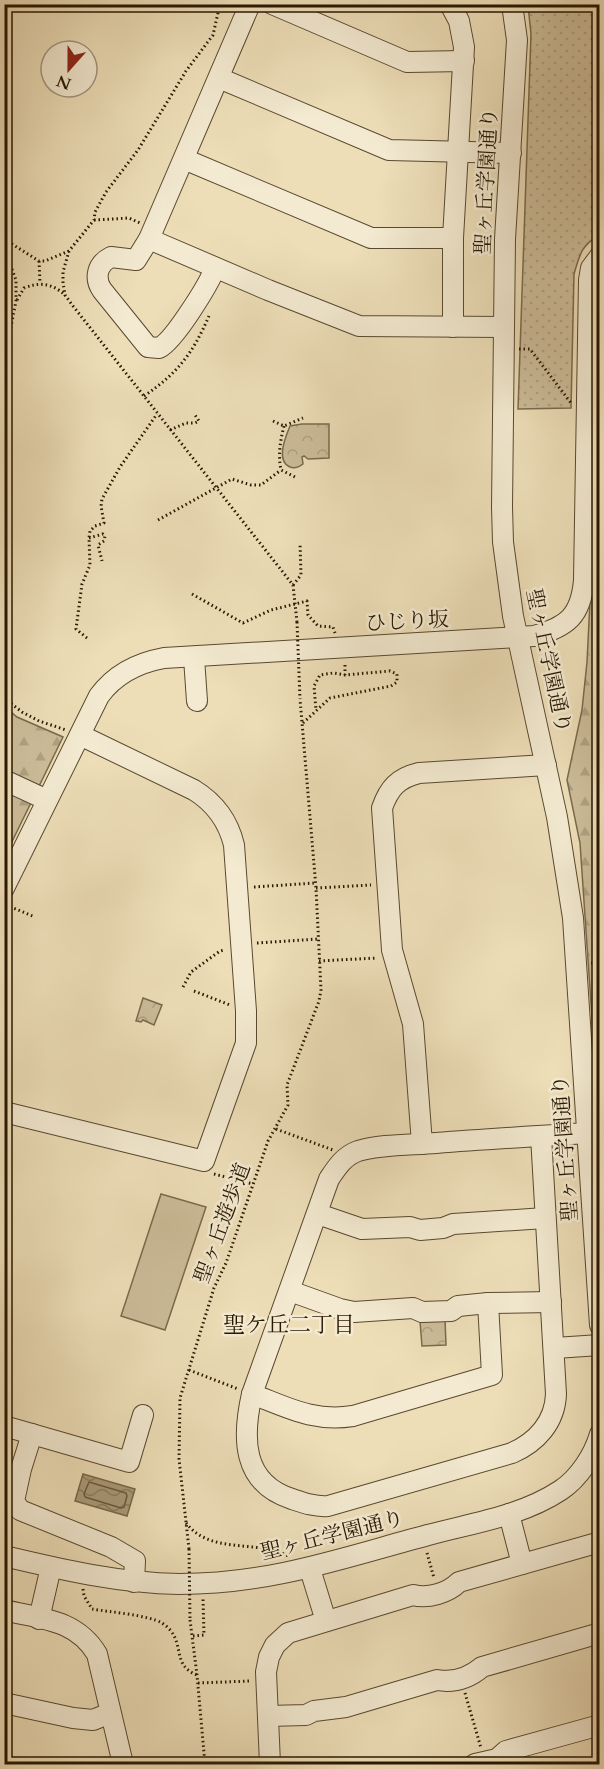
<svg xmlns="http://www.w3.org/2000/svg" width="604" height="1769" font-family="Cardo,'Noto Serif JP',serif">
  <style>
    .grass { fill: url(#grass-dots); stroke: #7a6a4c; stroke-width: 1.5 }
    .forest { fill: url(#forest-firs); stroke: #7a6a4c; stroke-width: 1.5 }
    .park { fill: url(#park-crowns); stroke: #7a6a4c; stroke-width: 1.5 }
    .garden { fill: #ccbc99; stroke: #7a6a4c; stroke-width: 1.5 }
    .water { fill: url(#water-waves); stroke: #766649; stroke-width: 1.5 }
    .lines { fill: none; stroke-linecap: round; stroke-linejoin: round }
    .shore { stroke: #69583c; stroke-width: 1.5 }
    .minor-casing { stroke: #59492e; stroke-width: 22 }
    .path { stroke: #281700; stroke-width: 3; stroke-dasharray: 1.5 3; stroke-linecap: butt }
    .minor { stroke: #f3ead1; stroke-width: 20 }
    .path-bridge { stroke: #281700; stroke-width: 3; stroke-dasharray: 1.5 3; stroke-linecap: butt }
    .labels { text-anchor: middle; stroke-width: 5; stroke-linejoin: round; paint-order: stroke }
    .street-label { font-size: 21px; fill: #281700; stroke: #f3ead1 }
    .neighbourhood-label { font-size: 22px; fill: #281700; stroke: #f3ead1 }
  </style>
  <defs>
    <pattern id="grass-dots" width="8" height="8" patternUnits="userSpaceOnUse" patternTransform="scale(1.5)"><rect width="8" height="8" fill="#ccbc99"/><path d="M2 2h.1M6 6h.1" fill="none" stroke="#afa182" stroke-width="1.8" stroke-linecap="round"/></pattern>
    <pattern id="forest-firs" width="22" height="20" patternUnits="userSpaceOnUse" patternTransform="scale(1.5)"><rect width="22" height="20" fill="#ccbc99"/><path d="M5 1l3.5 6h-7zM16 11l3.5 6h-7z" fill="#afa182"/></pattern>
    <pattern id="park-crowns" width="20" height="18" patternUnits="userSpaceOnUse" patternTransform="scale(1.5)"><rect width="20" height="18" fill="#ccbc99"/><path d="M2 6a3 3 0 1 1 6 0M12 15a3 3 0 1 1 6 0" fill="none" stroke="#afa182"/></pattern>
    <pattern id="water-waves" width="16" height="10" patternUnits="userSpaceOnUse" patternTransform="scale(1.5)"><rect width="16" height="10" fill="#aa9a79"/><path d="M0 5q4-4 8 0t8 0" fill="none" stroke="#8a7d61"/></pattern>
  </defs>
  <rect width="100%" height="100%" fill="#eddeb8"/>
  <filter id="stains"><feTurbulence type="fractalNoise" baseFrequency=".00333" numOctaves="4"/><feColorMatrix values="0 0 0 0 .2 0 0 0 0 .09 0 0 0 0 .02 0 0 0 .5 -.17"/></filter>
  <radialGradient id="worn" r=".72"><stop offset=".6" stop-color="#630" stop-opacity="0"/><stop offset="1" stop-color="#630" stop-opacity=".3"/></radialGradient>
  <path class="grass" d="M528,5H599V235C581,246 580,254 574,274L571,408L518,409L531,34Z"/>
  <g class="forest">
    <polygon points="599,419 599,1120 580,843 567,780 582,710 587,662"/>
    <polygon points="5,707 17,717 63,737 5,856"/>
  </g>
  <g class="park">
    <path d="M302,424H329V458L308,459L304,456L302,457L303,464C299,467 295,469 290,467C275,461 286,436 290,426Z"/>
    <polygon points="143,998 162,1005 154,1025 143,1020 141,1022 136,1021"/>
    <polygon points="445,1319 446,1345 422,1346 420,1321"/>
  </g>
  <polygon class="garden" points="161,1194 206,1207 165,1330 121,1316"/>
  <polygon class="water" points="83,1474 135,1489 127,1516 75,1501"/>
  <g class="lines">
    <polygon class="shore" points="89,1482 126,1493 127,1496 124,1507 121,1508 85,1497 84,1494"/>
    <g class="minor-casing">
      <g id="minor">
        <polyline points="250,4 149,239 268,290 359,326 504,327"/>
        <polyline points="272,4 407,62 464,61"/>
        <polyline points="450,4 459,21 464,47 453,238 453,327"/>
        <polyline points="512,4 517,40 505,239 502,507 503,542 513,616 557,817 573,918 600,1325"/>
        <polyline points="219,78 389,150 511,153"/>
        <polyline points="184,159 371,238 453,238"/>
        <path d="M149,239L136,260L111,257C97,264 94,278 102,290L148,347L159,348C174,341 209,284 215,268"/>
        <polyline points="194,658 197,701"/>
        <polyline points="4,780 47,800"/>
        <path d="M4,888L99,696C115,674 137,663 164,658L534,636C567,627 581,616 584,580L589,280L591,268L600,256"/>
        <path d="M4,1112L204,1161L246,1043V1011L234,845C228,820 215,803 194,790L80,735"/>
        <path d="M541,1136L556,1394C555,1422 537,1442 512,1453L328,1506C315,1507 304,1503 292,1499C242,1483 242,1438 252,1394L329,1179C337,1167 344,1156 358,1151C381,1144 413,1145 436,1143C487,1139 538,1136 588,1133"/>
        <path d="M422,1144L413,1024L392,950L382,808C389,788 398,778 419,773L546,765"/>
        <polyline points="318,1214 362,1229 410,1227 420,1230 443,1228 453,1224 545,1218"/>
        <polyline points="290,1291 340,1309 354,1312 413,1308 422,1312 451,1311 458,1306 488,1303 551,1302"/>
        <polyline points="555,1348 600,1345"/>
        <path d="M252,1394C289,1408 313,1422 353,1416L492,1375L488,1303"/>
        <polyline points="4,1426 32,1434"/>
        <polyline points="509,1514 522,1564"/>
        <path d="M4,1556C63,1570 119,1583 179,1584C271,1584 342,1558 428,1535C473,1523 522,1516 561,1490C579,1478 594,1455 600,1434"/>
        <polyline points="310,1569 326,1621"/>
        <polyline points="134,1582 135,1561 111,1547 20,1510 14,1501 21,1469 32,1434 129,1462 143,1415"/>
        <path d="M4,1610C41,1619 76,1619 97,1654L123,1764"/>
        <polyline points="39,1619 51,1567"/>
        <polyline points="4,1703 73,1718 93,1720 110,1713"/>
        <path d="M268,1716L306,1715L314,1711L346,1707L437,1680C454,1683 469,1678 482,1667L600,1633"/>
        <path d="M270,1764L266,1672L269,1657L275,1645L288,1633L413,1595C428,1599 448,1593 459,1582L600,1542"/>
        <polyline points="475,1764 497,1759 506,1751 600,1725"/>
      </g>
    </g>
    <g class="path">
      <polyline points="220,4 213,35 186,71 138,150 106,192 95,212 94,220 69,251 63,272 63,283 65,295 73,306 293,585 297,622"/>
      <polyline points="94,220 129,218 140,223"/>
      <polyline points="4,239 39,261 45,261 69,251"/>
      <polyline points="4,248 16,280 16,301 4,362"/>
      <polyline points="39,261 40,283"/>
      <polyline points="4,264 9,259"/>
      <path d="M17,300L24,288C39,282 51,283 64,294"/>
      <polyline points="519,349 530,349 571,403"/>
      <path d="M144,396C178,373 193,353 209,316"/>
      <polyline points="273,421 284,426 303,418"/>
      <path d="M284,426C280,442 278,455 281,470L295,477"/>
      <polyline points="170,430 186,423 195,423 199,421 195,415"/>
      <polyline points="158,520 232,479 251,485 261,485 281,470"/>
      <polyline points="89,538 103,534 105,536 104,541 98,545 102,561"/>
      <polyline points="293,585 301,575 300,543"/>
      <polyline points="192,594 243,623 271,610 307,601 308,615 318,626 333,627 335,633"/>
      <polyline points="87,638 76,629 82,584 90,565 89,538 90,531 95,526 104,523 101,506 102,499 120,467 157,414"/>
      <polyline points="345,665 345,675"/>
      <polyline points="4,698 22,712 39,721 66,730"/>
      <polyline points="4,720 11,703"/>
      <polyline points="303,723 330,698 391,686 397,682 397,674 390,671 345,675 333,673 320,675 314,686 316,710"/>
      <polyline points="254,887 315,883"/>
      <polyline points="316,888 371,885"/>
      <polyline points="6,905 35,917"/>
      <polyline points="257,943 318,939"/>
      <polyline points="319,961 377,958"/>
      <polyline points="591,963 600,963"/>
      <polyline points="183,987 191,972 220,951 224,950"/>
      <polyline points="194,991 230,1005"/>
      <polyline points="276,1129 333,1150"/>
      <polyline points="214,1174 253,1184"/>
      <polyline points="189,1370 238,1389"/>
      <path d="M186,1523C211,1555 255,1539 288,1556"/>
      <polyline points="189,1549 179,1459 180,1398 214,1288 226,1263 268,1141 288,1105 287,1085 319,1001 321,990 316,888 300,699"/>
      <polyline points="427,1553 434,1578"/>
      <path d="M83,1589L84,1596L92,1609C109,1612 148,1615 162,1623C188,1640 169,1664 197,1675"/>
      <polyline points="190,1620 197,1675 205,1764"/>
      <polyline points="193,1636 204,1635 203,1599"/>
      <polyline points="198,1683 250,1681"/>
      <polyline points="465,1693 481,1748"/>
    </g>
    <use href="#minor" class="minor"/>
    <g class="path-bridge">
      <polyline points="297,622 300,699"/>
      <polyline points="189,1549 190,1620"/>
    </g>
  </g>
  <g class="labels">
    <g class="street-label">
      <text transform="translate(486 181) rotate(-87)" y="7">聖ヶ丘学園通り</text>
      <text transform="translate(407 621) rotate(-3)" y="7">ひじり坂</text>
      <text transform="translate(549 661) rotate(78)" y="7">聖ヶ丘学園通り</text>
      <text transform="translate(565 1148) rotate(-94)" y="7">聖ヶ丘学園通り</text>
      <text transform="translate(222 1223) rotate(-70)" y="7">聖ヶ丘遊歩道</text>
      <text transform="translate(332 1535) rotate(-14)" y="7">聖ヶ丘学園通り</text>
    </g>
    <g class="neighbourhood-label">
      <text x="289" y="1332">聖ケ丘二丁目</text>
    </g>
  </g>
  <rect width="604" height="1769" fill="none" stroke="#eddeb8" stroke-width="24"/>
  <rect x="6" y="6" width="592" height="1757" fill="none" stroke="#281700" stroke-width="3"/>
  <rect x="12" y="12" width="580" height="1745" fill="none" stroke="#281700" stroke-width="1.5"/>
  <g transform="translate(69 69) rotate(201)"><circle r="28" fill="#f3ead1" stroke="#a2967d" stroke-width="1.5"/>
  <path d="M0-4.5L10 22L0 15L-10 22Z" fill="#8f2418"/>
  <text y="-9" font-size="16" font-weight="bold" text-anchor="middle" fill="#281700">N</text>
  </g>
  <rect width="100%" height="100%" filter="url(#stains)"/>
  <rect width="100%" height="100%" fill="url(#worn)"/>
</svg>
